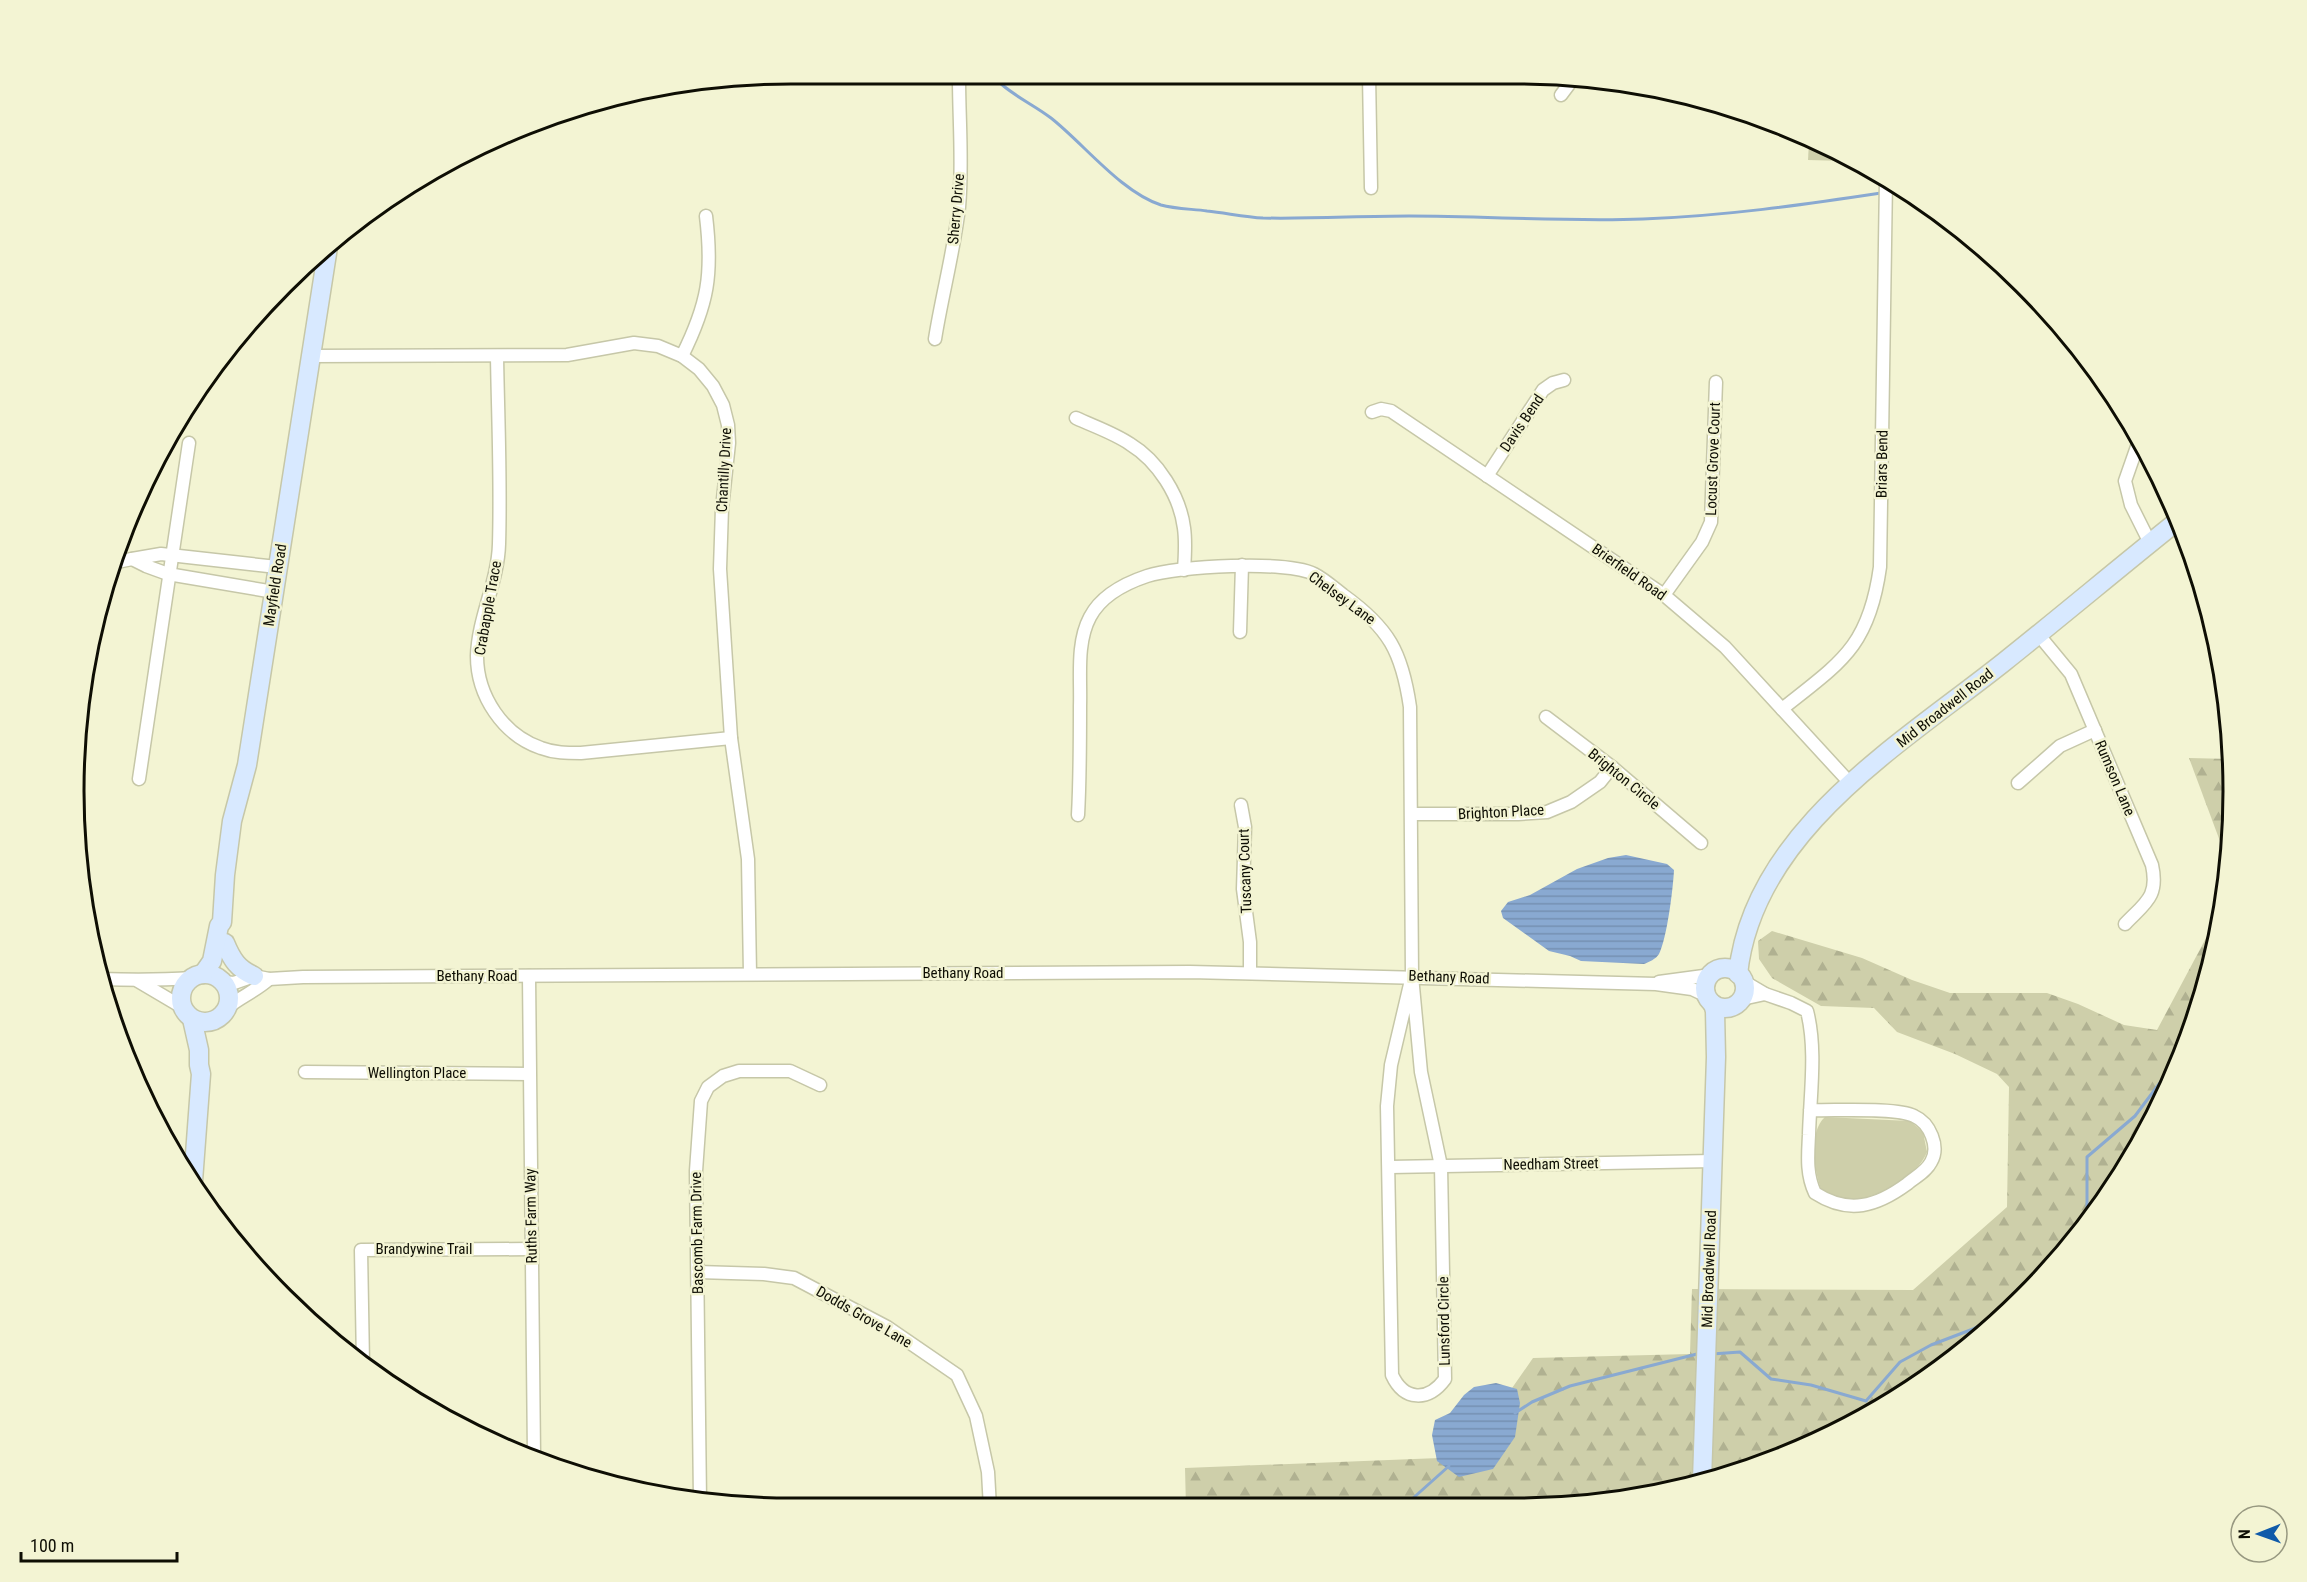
<svg xmlns="http://www.w3.org/2000/svg" width="2307" height="1582" font-family="'Roboto Condensed',sans-serif">
  <style>
    .green { fill: #cecfaa }
    .forest { fill: url(#forest-firs) }
    .water { fill: url(#water-rules) }
    .lines { fill: none; stroke-linecap: round; stroke-linejoin: round }
    .stream { stroke: #89a9d1; stroke-width: 3 }
    .street-casing { stroke: #c6c7a8; stroke-width: 15 }
    .secondary-casing { stroke: #c6c7a8; stroke-width: 21 }
    .street { stroke: #fff; stroke-width: 12 }
    .secondary { stroke: #d8e9ff; stroke-width: 18 }
    .labels { text-anchor: middle; stroke-width: 5; stroke-linejoin: round; paint-order: stroke }
    .street-label { font-size: 15px; fill: #0e0e04; stroke: #f3f4d3 }
    .rim { fill: none; stroke: #0e0e04; stroke-width: 3 }
  </style>
  <defs>
    <pattern id="forest-firs" width="22" height="20" patternUnits="userSpaceOnUse" patternTransform="scale(1.5)"><rect width="22" height="20" fill="#cecfaa"/><path d="M5 1l3.5 6h-7zM16 11l3.5 6h-7z" fill="#b0b191"/></pattern>
    <pattern id="water-rules" width="6" height="5" patternUnits="userSpaceOnUse" patternTransform="scale(1.5)"><rect width="6" height="5" fill="#89a9d1"/><path d="M0 2.5h6" fill="none" stroke="#7590b2"/></pattern>
  </defs>
  <rect width="100%" height="100%" fill="#f3f4d3"/>
  <g class="green">
    <path d="M1809,142C1823,142 1834,148 1846,155L1845,161L1808,160Z"/>
    <path d="M1825,1117L1910,1121L1923,1132L1927,1152C1917,1179 1868,1205 1840,1199C1834,1198 1828,1193 1822,1191C1814,1172 1808,1132 1825,1117Z"/>
  </g>
  <g class="forest">
    <polygon points="2189,758 2230,759 2233,791 2227,860"/>
    <polygon points="2222,908 2220,931 2179,1065 2157,1107 2151,1111 2151,1118 2113,1189 2024,1298 1915,1387 1791,1454 1656,1495 1516,1508 1186,1508 1185,1468 1464,1457 1533,1358 1690,1354 1692,1289 1913,1290 2007,1207 2009,1087 1997,1074 1955,1054 1897,1032 1874,1008 1821,1006 1772,978 1759,959 1758,941 1772,931 1862,958 1912,980 1950,993 2047,993 2078,1004 2124,1025 2157,1030"/>
  </g>
  <g class="water">
    <path d="M1626,855L1667,864L1674,870C1673,889 1667,938 1659,954C1656,959 1649,962 1644,964L1581,961L1570,956L1549,951L1503,918L1501,911L1508,902L1530,895L1577,869L1608,858Z"/>
    <polygon points="1496,1383 1517,1389 1520,1403 1515,1437 1493,1469 1459,1477 1437,1461 1432,1435 1435,1420 1450,1413 1464,1395 1474,1387"/>
  </g>
  <g class="lines">
    <g class="stream">
      <path d="M994,77C1009,94 1033,104 1051,118C1084,144 1121,192 1161,205C1175,209 1193,209 1207,211C1226,213 1245,217 1263,218C1312,219 1360,216 1409,216C1487,216 1565,222 1643,219C1724,216 1802,205 1881,193"/>
      <polyline points="1891,191 1901,189"/>
      <polyline points="2087,1220 2087,1157 2135,1116 2162,1080 2180,1062"/>
      <polyline points="1712,1354 1740,1352 1771,1379 1811,1385 1866,1401 1900,1362 1931,1345 1973,1329 2012,1307"/>
      <polyline points="1515,1413 1532,1402 1570,1386 1697,1354"/>
      <polyline points="1402,1508 1449,1466"/>
    </g>
    <g class="street-casing">
      <g id="street">
        <polyline points="1369,75 1371,188"/>
        <polyline points="1561,95 1573,79"/>
        <path d="M935,339C942,295 954,251 959,207C963,165 959,120 959,78"/>
        <polyline points="310,356 567,355 634,343 658,346 682,356 699,369 713,386 723,405 728,425 729,443 722,508 720,569 731,738 748,859 750,974"/>
        <path d="M497,356C498,418 501,481 499,544C498,582 478,618 477,656C477,696 503,735 541,748C554,753 567,753 581,753L731,738"/>
        <path d="M682,356C708,304 713,274 706,216"/>
        <polyline points="1372,412 1381,409 1391,411 1664,595 1725,647 1850,783"/>
        <path d="M1076,418C1093,426 1114,433 1130,444C1158,461 1180,496 1184,528C1186,542 1185,556 1184,570"/>
        <polyline points="2139,441 2125,481 2131,505 2150,543"/>
        <polyline points="1487,476 1543,390 1553,383 1564,380"/>
        <polyline points="112,563 132,559"/>
        <polyline points="274,592 168,574 146,566 132,559 161,554 277,567"/>
        <polyline points="1664,595 1702,542 1711,522 1716,382"/>
        <polyline points="1240,632 1242,565"/>
        <path d="M2038,634L2071,674L2152,865C2159,897 2145,903 2125,924"/>
        <path d="M1782,709C1841,662 1869,647 1880,567L1886,180"/>
        <polyline points="1546,717 1612,767 1701,843"/>
        <polyline points="139,779 189,443"/>
        <polyline points="2018,783 2060,746 2095,730"/>
        <polyline points="1241,805 1245,827 1243,889 1250,942 1250,973"/>
        <polyline points="1412,814 1518,814 1547,812 1571,802 1600,782 1612,767"/>
        <path d="M1078,815C1080,779 1080,743 1080,706C1081,678 1076,643 1090,617C1101,596 1126,583 1147,576C1176,566 1287,560 1314,574C1324,579 1334,588 1343,595C1389,628 1402,652 1410,707L1412,976L1421,1072L1441,1166L1445,1379C1428,1402 1404,1401 1392,1375L1387,1106L1391,1065L1412,976"/>
        <polyline points="529,976 534,1455"/>
        <path d="M102,979C132,980 161,980 192,978"/>
        <polyline points="138,981 182,1007"/>
        <path d="M1743,981L1765,994L1791,1003L1807,1011C1817,1050 1810,1095 1809,1135C1808,1155 1806,1174 1815,1193C1849,1215 1877,1206 1907,1184C1915,1177 1926,1172 1931,1162C1940,1147 1930,1123 1914,1116C1897,1107 1832,1111 1810,1110"/>
        <polyline points="223,982 234,983 254,976 269,979 303,977 1190,972 1656,984 1692,989 1707,996"/>
        <polyline points="1659,982 1711,975"/>
        <polyline points="1742,999 1765,994"/>
        <path d="M227,1008C240,997 256,991 269,979"/>
        <polyline points="305,1072 529,1074"/>
        <polyline points="1390,1167 1713,1161"/>
        <polyline points="698,1272 764,1274 794,1278 887,1327 957,1375 976,1416 988,1472 990,1508"/>
        <polyline points="359,1363 363,1363 361,1250 531,1249"/>
        <polyline points="700,1500 696,1171 701,1101 708,1087 723,1076 739,1071 790,1071 820,1085"/>
      </g>
    </g>
    <g class="secondary-casing">
      <g id="secondary">
        <path d="M225,943C232,960 238,969 254,976"/>
        <circle cx="1725" cy="988" r="20"/>
        <circle cx="205" cy="998" r="24"/>
        <polyline points="203,974 212,961 219,926 222,922 225,875 232,821 247,765 328,247"/>
        <path d="M1738,974C1753,831 1901,744 2004,662C2063,615 2121,566 2180,519"/>
        <polyline points="192,1019 199,1050 199,1065 201,1074 193,1181"/>
        <polyline points="1702,1481 1716,1057 1715,1011 1713,1004"/>
      </g>
    </g>
    <use href="#street" class="street"/>
    <use href="#secondary" class="secondary"/>
  </g>
  <g class="labels">
    <g class="street-label">
      <text transform="translate(956 209) rotate(-85)" y="5">Sherry Drive</text>
      <text transform="translate(1522 423) rotate(-56)" y="5">Davis Bend</text>
      <text transform="translate(1713 459) rotate(-88)" y="5">Locust Grove Court</text>
      <text transform="translate(1882 464) rotate(-89)" y="5">Briars Bend</text>
      <text transform="translate(724 470) rotate(-87)" y="5">Chantilly Drive</text>
      <text transform="translate(1629 572) rotate(35)" y="5">Brierfield Road</text>
      <text transform="translate(275 585) rotate(-81)" y="5">Mayfield Road</text>
      <text transform="translate(1342 598) rotate(36)" y="5">Chelsey Lane</text>
      <text transform="translate(488 608) rotate(-80)" y="5">Crabapple Trace</text>
      <text transform="translate(1945 708) rotate(-38)" y="5">Mid Broadwell Road</text>
      <text transform="translate(2115 778) rotate(67)" y="5">Rumson Lane</text>
      <text transform="translate(1624 779) rotate(39)" y="5">Brighton Circle</text>
      <text transform="translate(1501 812) rotate(-3)" y="5">Brighton Place</text>
      <text transform="translate(1245 871) rotate(-92)" y="5">Tuscany Court</text>
      <text x="963" y="978">Bethany Road</text>
      <text x="477" y="981">Bethany Road</text>
      <text transform="translate(1449 977) rotate(2)" y="5">Bethany Road</text>
      <text x="417" y="1078">Wellington Place</text>
      <text transform="translate(1551 1164) rotate(-1)" y="5">Needham Street</text>
      <text transform="translate(531 1216) rotate(-91)" y="5">Ruths Farm Way</text>
      <text transform="translate(697 1233) rotate(-91)" y="5">Bascomb Farm Drive</text>
      <text x="424" y="1254">Brandywine Trail</text>
      <text transform="translate(1709 1269) rotate(-88)" y="5">Mid Broadwell Road</text>
      <text transform="translate(864 1317) rotate(30)" y="5">Dodds Grove Lane</text>
      <text transform="translate(1444 1321) rotate(-91)" y="5">Lunsford Circle</text>
    </g>
  </g>
  <path d="M0 0H2307V1582H0ZM791 84H1516A707 707 0 0 1 2223 791V791A707 707 0 0 1 1516 1498H791A707 707 0 0 1 84 791V791A707 707 0 0 1 791 84Z" fill="#f3f4d3" fill-rule="evenodd"/>
  <path class="rim" d="M791 84H1516A707 707 0 0 1 2223 791V791A707 707 0 0 1 1516 1498H791A707 707 0 0 1 84 791V791A707 707 0 0 1 791 84Z"/>
  <g transform="translate(2259 1534) rotate(269)"><circle r="28" fill="#f3f4d3" stroke="#979880" stroke-width="1.5"/>
  <path d="M0-4.5L10 22L0 15L-10 22Z" fill="#0f5aa9"/>
  <text y="-9" font-size="16" font-weight="bold" text-anchor="middle" fill="#0e0e04">N</text>
  </g>
  <path d="M21 1552v9h156v-9" fill="none" stroke="#0e0e04" stroke-width="3"/>
  <text x="30" y="1552" font-size="18" fill="#0e0e04" stroke="#f3f4d3" stroke-width="4.5" paint-order="stroke">100 m</text>
</svg>
